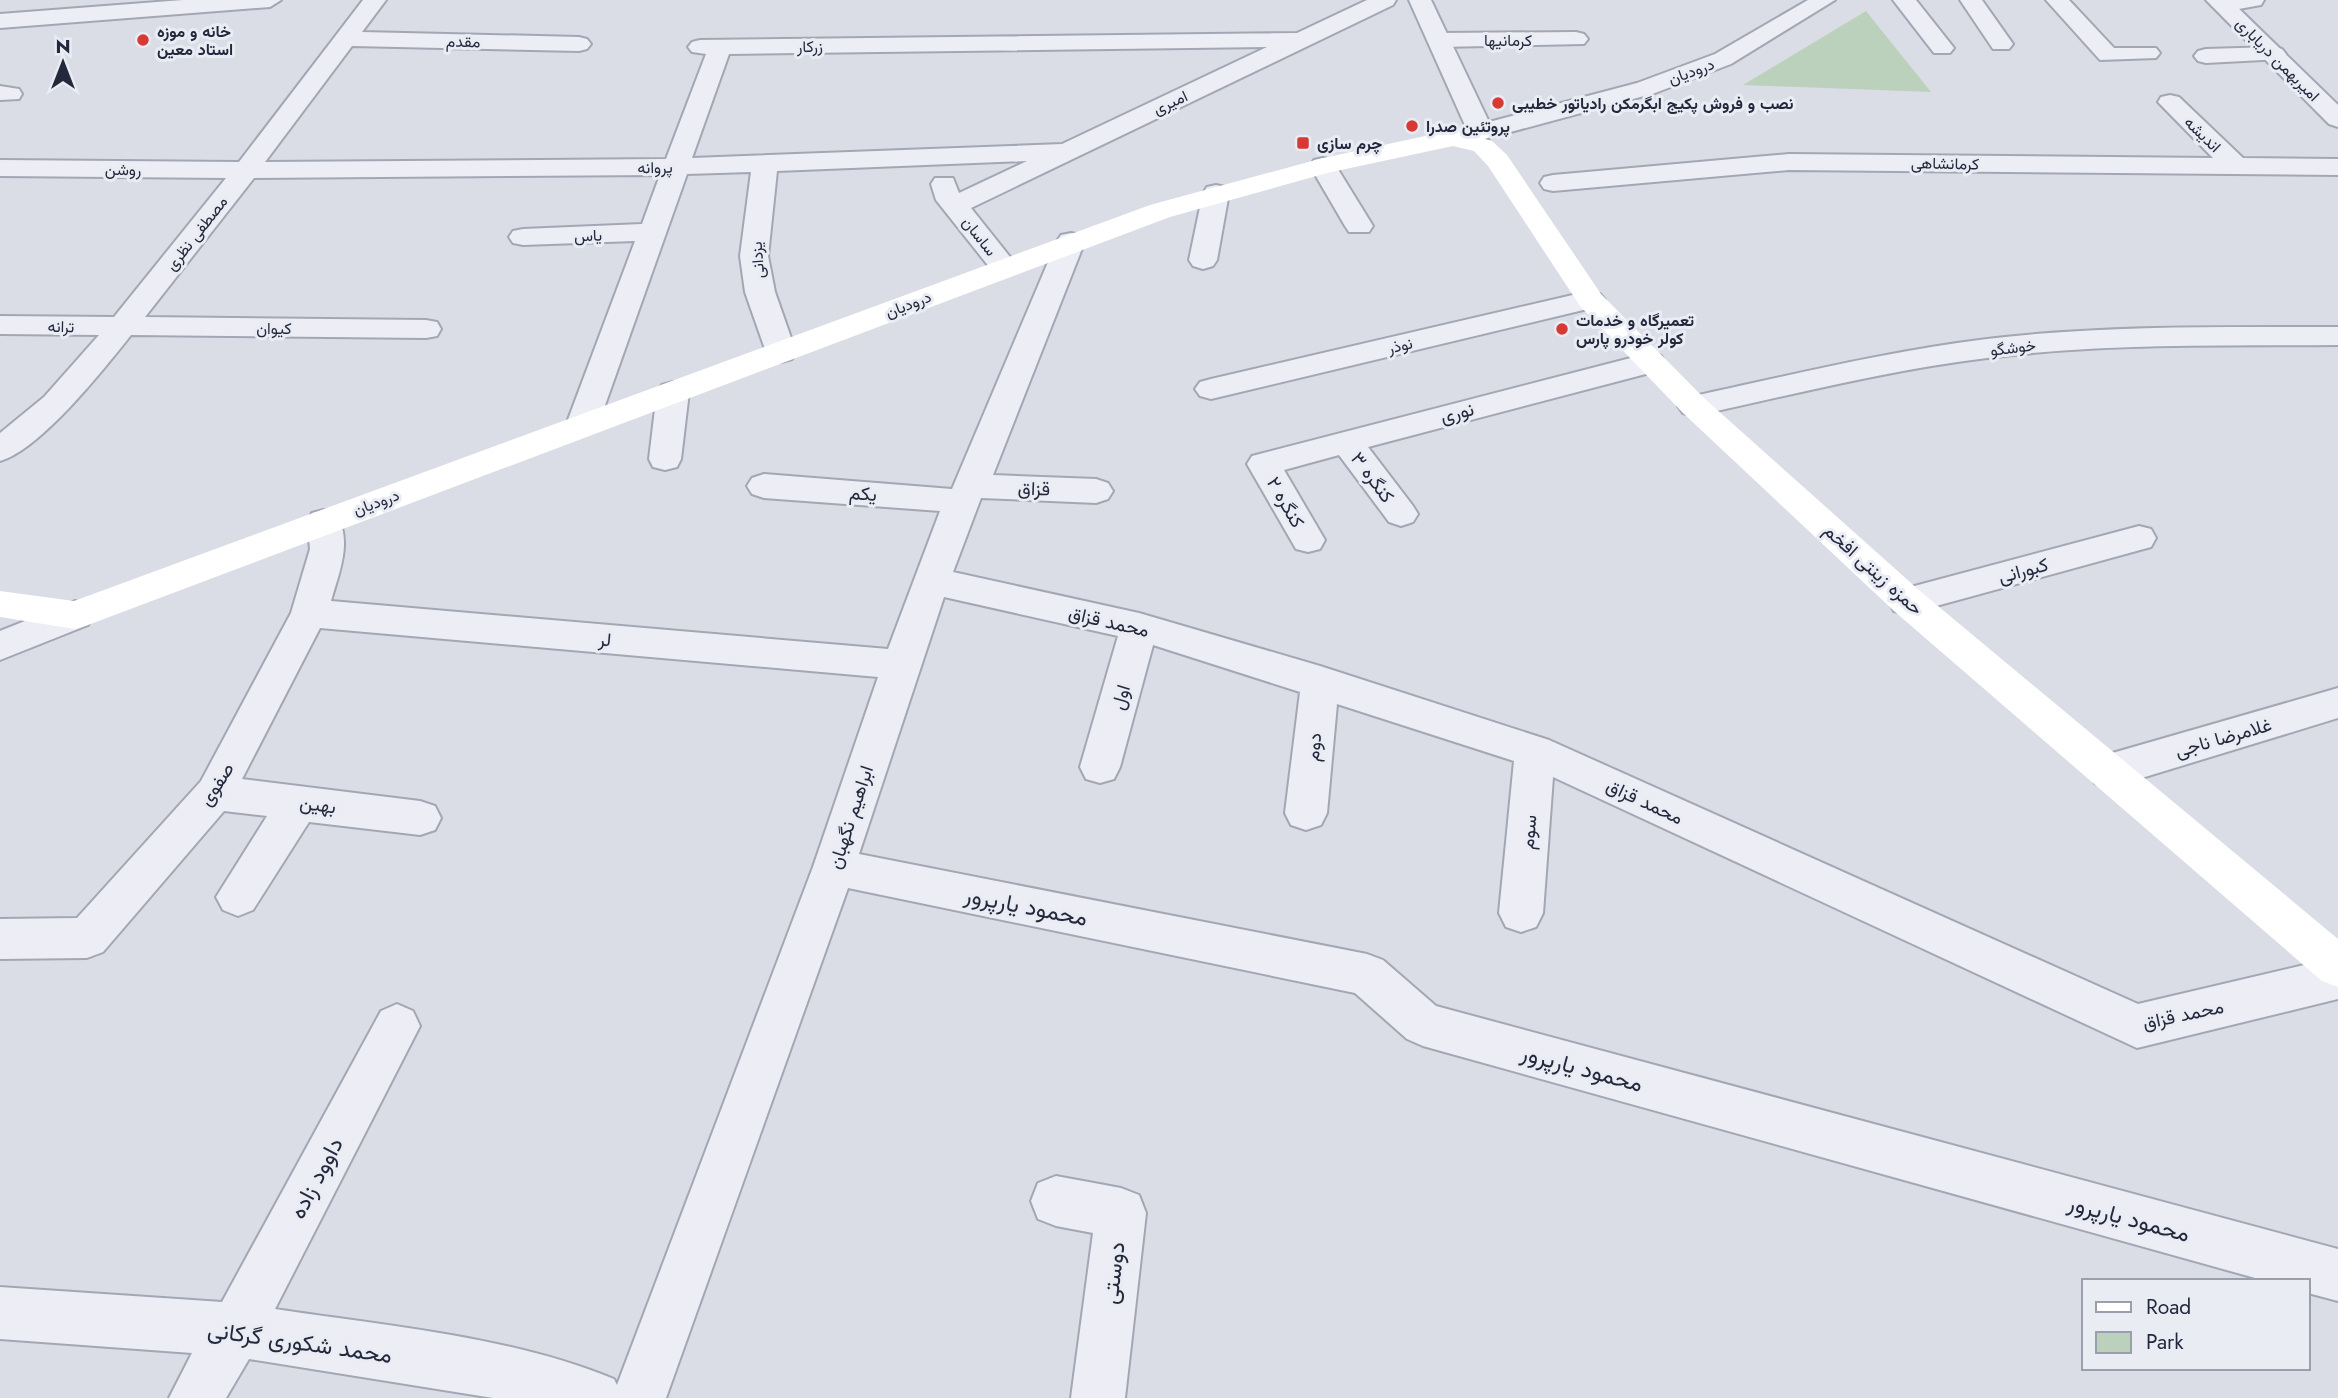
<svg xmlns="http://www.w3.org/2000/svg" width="2338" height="1398" font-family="Jost,Vazirmatn,sans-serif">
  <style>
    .green { fill: #bcd1bb }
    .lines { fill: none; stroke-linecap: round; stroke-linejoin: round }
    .minor-casing { stroke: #a3a7b3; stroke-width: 4 }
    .tertiary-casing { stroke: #a3a7b3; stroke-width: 4 }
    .minor { fill: #edeef5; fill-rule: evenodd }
    .tertiary { fill: #edeef5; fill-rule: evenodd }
    .secondary { fill: #fff; fill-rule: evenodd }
    .poi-dot { fill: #d73a34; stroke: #eaecf4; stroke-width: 2.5 }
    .labels { text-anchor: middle; stroke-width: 6; stroke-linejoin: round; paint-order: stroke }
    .far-poi-label { font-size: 16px; font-weight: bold; fill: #24283d; stroke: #eaecf4; text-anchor: start }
    .far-street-label { font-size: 16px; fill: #24283d; stroke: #eaecf4 }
    .street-label { font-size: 19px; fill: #24283d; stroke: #eaecf4 }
    .near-street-label { font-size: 23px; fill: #24283d; stroke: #eaecf4 }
  </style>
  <rect width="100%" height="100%" fill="#dadde6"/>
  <polygon class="green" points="1866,11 1931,92 1743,85"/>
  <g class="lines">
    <g class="minor-casing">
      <g id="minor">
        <polygon points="183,0 281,0 270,7 0,28 0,14"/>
        <path d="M363,0H386L362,32L579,37L587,39L591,44L587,49L579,51L352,46L265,162L666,159L706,54L692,52L688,47L692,42L700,40L1297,33L1367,0H1396L1393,5L971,208L1018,267L1014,273L1004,276L994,273L936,200L931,184L935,178H953L959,193L1027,161L777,171L768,256L775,292L796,352L792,359L781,362L770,359L766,352L745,292L740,256L751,172L687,174L598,425L593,432L582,436L571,432L566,425L635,241L523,245L513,243L509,237L513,231L523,229L642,224L660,175L254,178L145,317L426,320L437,322L441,329L437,336L426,338L131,335C104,369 40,450 0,461V433L44,397L99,335L0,334V316L114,317L226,178L0,176V160L239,162ZM1267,47L1062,144L692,158L729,54Z"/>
        <polygon points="1893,0 1916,0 1954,48 1950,53 1934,53"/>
        <polygon points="1960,0 1982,0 2013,44 2009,49 1993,49"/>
        <polygon points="2046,0 2069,0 2114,48 2156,48 2160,53 2156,58 2100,60"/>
        <polygon points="2215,0 2264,0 2261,5 2222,12 2211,5"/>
        <polygon points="1576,32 1584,34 1588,39 1584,44 1439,47 1431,45 1427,40 1431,35 1439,33"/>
        <polygon points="2274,47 2282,49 2286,54 2282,59 2206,63 2198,61 2194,56 2198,51 2206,49"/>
        <polygon points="0,86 19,89 22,94 19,99 0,100"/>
        <polygon points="2170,95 2179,97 2243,158 2338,159 2338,175 1789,170 1553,191 1544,189 1540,183 1544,177 1553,175 1789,154 2213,158 2158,102 2161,97"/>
        <polygon points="1323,158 1332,160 1336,166 1373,226 1369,232 1349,232 1345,226 1310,166 1314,160"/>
        <polygon points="1216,185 1225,187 1229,193 1217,260 1213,266 1203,269 1193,266 1189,260 1203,193 1207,187"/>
        <path d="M1071,233L1081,235L1085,241L993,475L1096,479L1108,483L1113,491L1108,499L1096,503L981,498L953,572L1139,613L1320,666L1549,740L2138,1004L2338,957V999L2137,1048L1553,777L1543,913L1536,927L1521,932L1506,927L1499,913L1514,761L1337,704L1327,813L1321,825L1306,830L1291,825L1285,813L1300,692L1153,645L1120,767L1114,779L1100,783L1086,779L1080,767L1118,636L944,597L859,854L1367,954L1383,960L1436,1006L2338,1249V1301L2308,1293V1281H2266L1423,1046L1407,1039L1355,993L848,888L666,1398H493L249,1359L226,1398H169L192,1353L0,1339V1287L222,1302L381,1011L397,1004L413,1011L420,1026L275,1309C386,1326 510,1336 614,1379L617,1385L813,867L878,677L320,628L242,779L420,801L435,806L441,818L435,830L420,835L309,822L253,910L238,916L223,910L216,897L267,816L224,811L103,952L87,958L0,959V919L77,918L201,781L291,613L310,549L307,522L312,513L324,510L336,513C353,542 339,572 331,601L888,649L940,511L764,498L752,494L747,486L752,478L764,474L952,489L1057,241L1061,235Z"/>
        <polygon points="1590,291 1600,294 1605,300 1600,306 1211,399 1200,396 1195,389 1200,382 1211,379"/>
        <path d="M2338,327V345C2221,346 2103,343 1987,358C1888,370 1791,395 1694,416L1683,413L1678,406L1683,399L1694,396C1791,375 1888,351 1987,339C2103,325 2221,327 2338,327Z"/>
        <polygon points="1650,353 1661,356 1665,363 1661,370 1368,447 1413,506 1418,514 1413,522 1401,526 1389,522 1339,455 1284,470 1325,540 1320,549 1308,552 1296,549 1247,464 1252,456"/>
        <polygon points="673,382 684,385 689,392 681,459 677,467 665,470 653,467 649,459 657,392 662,385"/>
        <polygon points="2139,526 2151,529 2156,538 2151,547 1907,614 1894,611 1889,601 1894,591 1907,588"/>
        <polygon points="75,601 88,605 93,615 88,625 0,660 0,631"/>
        <polygon points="2338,688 2338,718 2109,788 2095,783 2089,771 2095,759 2109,754"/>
        <polygon points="1056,1176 1121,1188 1139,1195 1146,1213 1125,1398 1071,1398 1093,1233 1056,1226 1038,1219 1031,1201 1038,1183"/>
      </g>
    </g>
    <g class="tertiary-casing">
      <g id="tertiary">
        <polygon points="1409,0 1431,0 1489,122 1637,83 1715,54 1808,0 1835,0 1731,64 1655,93 1481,140 1472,137 1468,132"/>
        <polygon points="2206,0 2230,0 2338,105 2338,127 2329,124"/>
      </g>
    </g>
    <use href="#minor" class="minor"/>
    <use href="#tertiary" class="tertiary"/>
    <polygon class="secondary" points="1481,124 1490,127 1494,132 1485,139 1492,141 1507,155 1601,294 1705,399 1920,591 2338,939 2338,987 2322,981 1894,611 1683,413 1580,306 1488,166 1474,151 1453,146 1327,173 1170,217 88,625 75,629 0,617 0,591 74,601 1150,205 1323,158"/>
  </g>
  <g class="poi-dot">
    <circle cx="143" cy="40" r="7"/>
    <circle cx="1498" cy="103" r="7"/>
    <circle cx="1412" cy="126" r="7"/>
    <rect x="1296" y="136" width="14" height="14" rx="3.5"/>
    <circle cx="1562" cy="329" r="7"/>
  </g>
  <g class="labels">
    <g class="far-poi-label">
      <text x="157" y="37">خانه و موزه<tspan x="157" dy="18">استاد معین</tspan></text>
      <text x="1512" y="109">نصب و فروش پکیج ابگرمکن رادیاتور خطیبی</text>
      <text x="1426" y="132">پروتئین صدرا</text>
      <text x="1317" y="149">چرم سازی</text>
      <text x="1576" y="326">تعمیرگاه و خدمات<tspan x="1576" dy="18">کولر خودرو پارس</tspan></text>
    </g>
    <g class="far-street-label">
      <text x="1508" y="46">کرمانیها</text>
      <text transform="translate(463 41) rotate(1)" y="6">مقدم</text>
      <text transform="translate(810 46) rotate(-1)" y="6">زرکار</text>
      <text transform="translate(2278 59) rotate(45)" y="6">امیربهمن دریاباری</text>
      <text transform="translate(1691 71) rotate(-20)" y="6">درودیان</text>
      <text transform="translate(1170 102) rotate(-25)" y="6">امیری</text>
      <text transform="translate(2203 134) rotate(44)" y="6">اندیشه</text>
      <text transform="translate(1945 163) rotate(1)" y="6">کرمانشاهی</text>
      <text transform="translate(655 167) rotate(-1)" y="6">پروانه</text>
      <text transform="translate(123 169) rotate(1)" y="6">روشن</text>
      <text transform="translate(196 233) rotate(-52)" y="6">مصطفی نظری</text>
      <text transform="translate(588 235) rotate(-2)" y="6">یاس</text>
      <text transform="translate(980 236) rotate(52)" y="6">ساسان</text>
      <text transform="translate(757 260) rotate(-94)" y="6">یزدانی</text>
      <text transform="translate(908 304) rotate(-21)" y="6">درودیان</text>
      <text transform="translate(61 326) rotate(1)" y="6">ترانه</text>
      <text x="274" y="334">کیوان</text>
      <text transform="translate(1400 345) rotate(-13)" y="6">نوذر</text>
      <text transform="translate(2013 347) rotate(-7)" y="6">خوشگو</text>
      <text transform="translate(376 502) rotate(-20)" y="6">درودیان</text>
    </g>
    <g class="street-label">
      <text transform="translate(1457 412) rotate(-14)" y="7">نوری</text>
      <text transform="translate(1373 477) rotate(53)" y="7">کنگره ۳</text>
      <text transform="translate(1034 488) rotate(2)" y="7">قزاق</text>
      <text transform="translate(863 493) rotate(4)" y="7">یکم</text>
      <text transform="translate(1286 502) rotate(60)" y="7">کنگره ۲</text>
      <text transform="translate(1874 569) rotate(42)" y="7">حمزه زینتی افخم</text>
      <text transform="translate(2023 570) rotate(-15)" y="7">کبورانی</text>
      <text transform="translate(1109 621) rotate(13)" y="7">محمد قزاق</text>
      <text transform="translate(605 639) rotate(5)" y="7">لر</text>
      <text transform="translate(1120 697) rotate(-74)" y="7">اول</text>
      <text transform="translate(2223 737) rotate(-16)" y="7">غلامرضا ناجی</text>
      <text transform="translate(1313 747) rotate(-84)" y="7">دوم</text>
      <text transform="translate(216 784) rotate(-57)" y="7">صفوی</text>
      <text transform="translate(1645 801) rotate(25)" y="7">محمد قزاق</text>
      <text transform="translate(318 804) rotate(8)" y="7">بهین</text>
      <text transform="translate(850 817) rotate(-72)" y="7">ابراهیم نگهبان</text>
      <text transform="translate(1528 832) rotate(-85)" y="7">سوم</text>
      <text transform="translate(2183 1014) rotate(-12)" y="7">محمد قزاق</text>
    </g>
    <g class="near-street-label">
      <text transform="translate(1026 906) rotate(11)" y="8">محمود یارپرور</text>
      <text transform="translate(1582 1068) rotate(15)" y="8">محمود یارپرور</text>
      <text transform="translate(316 1178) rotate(-62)" y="8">داوود زاده</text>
      <text transform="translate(2129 1218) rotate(15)" y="8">محمود یارپرور</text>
      <text transform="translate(1113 1273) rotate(-83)" y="8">دوستی</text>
      <text transform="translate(300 1342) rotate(8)" y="8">محمد شکوری گرکانی</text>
    </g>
  </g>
  <rect x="2082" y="1279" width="228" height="91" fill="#eaecf4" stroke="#9b9eab" stroke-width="2"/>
  <rect x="2096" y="1302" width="35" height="10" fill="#ffffff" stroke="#9b9eab" stroke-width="2"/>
  <text x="2146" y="1314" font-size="21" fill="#24283d">Road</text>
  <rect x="2096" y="1332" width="35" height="21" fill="#bcd1bb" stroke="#9b9eab" stroke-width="2"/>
  <text x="2146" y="1349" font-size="21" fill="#24283d">Park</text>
  <g transform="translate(63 63)" stroke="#eaecf4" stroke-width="5" paint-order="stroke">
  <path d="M0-5L12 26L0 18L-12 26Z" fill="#24283d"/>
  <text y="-10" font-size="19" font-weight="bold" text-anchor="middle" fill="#24283d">N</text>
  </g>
</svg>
